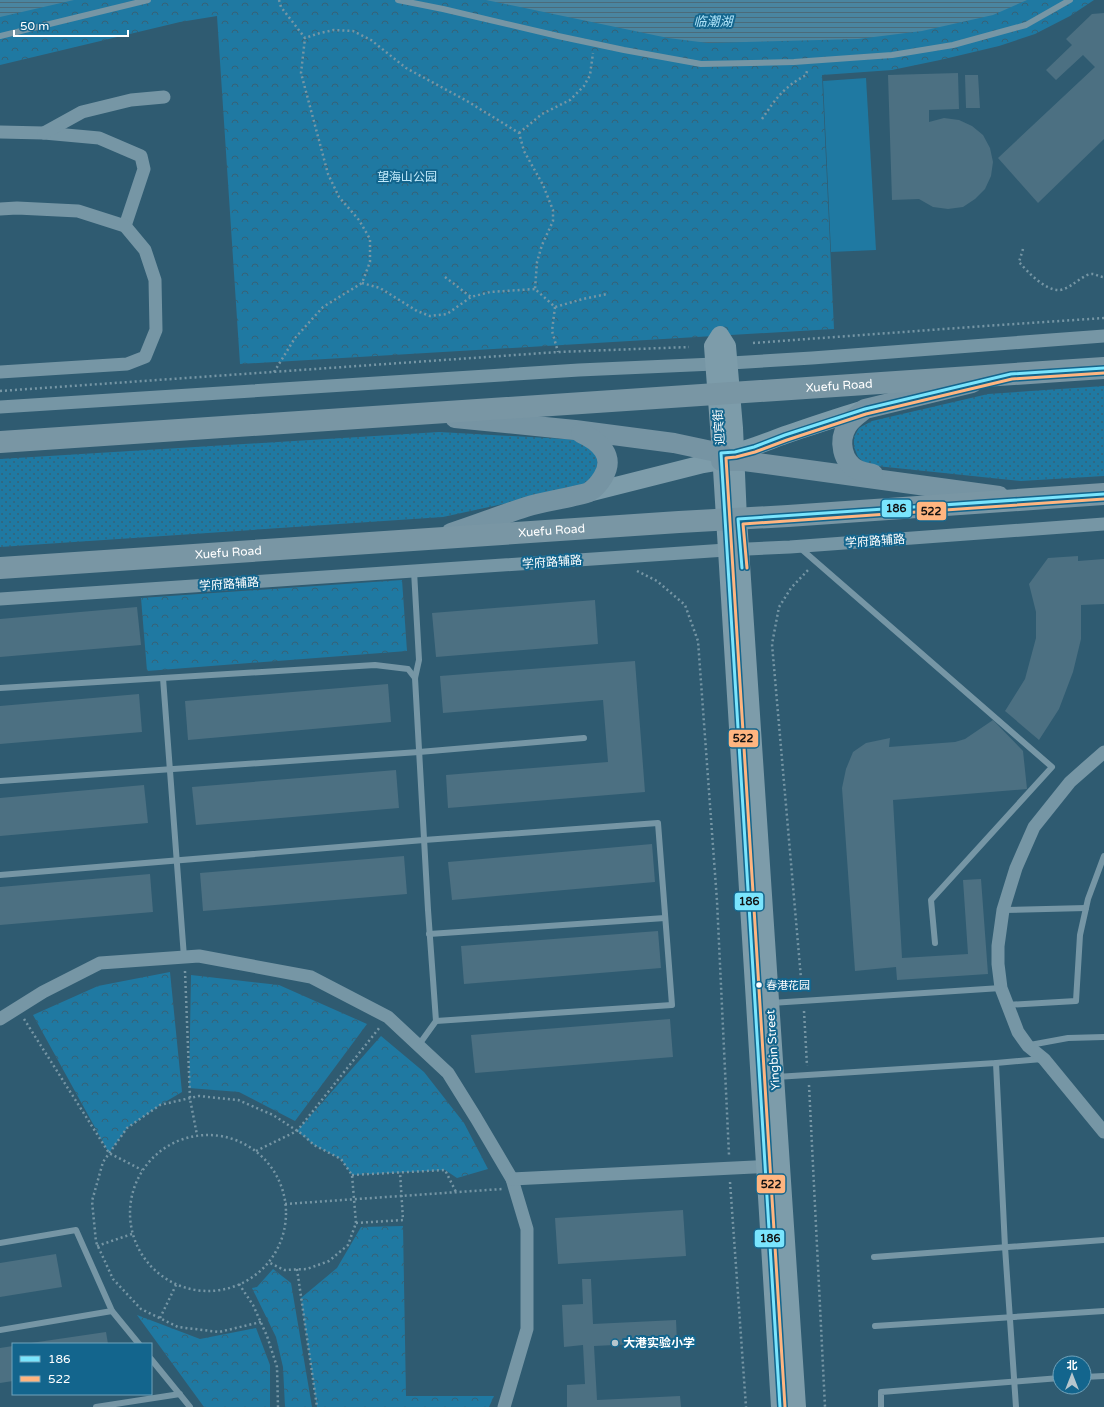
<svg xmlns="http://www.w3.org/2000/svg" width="1104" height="1407" font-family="'Varela Round','Noto Sans SC',sans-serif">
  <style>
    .grass { fill: url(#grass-dots) }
    .park { fill: url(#park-crowns) }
    .pitch { fill: #1f79a2 }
    .water { fill: url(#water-rules) }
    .building { fill: #4c7082 }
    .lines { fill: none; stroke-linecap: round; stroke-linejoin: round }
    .path { stroke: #7696a5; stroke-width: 2.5; stroke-dasharray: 2 3; stroke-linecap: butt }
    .lane { stroke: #7696a5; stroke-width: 6 }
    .street { stroke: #7696a5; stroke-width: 13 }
    .secondary { stroke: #7d9caa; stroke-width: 18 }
    .primary { stroke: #7694a3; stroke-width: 20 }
    .highway { stroke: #7996a4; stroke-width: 22 }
    .bus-1-casing { stroke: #13658d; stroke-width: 6 }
    .bus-2-casing { stroke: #13658d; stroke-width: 6 }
    .bus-1 { stroke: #7ae5fd; stroke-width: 3 }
    .bus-2 { stroke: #ffb580; stroke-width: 3 }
    .bus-dot { fill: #fff; stroke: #13658d; stroke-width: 1.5 }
    .poi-dot { fill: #b6c6cd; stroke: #13658d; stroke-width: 1.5 }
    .labels { text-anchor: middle; stroke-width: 4; stroke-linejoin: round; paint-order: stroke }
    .bus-label { font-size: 11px; fill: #fff; stroke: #13658d; text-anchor: start }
    .park-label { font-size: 12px; fill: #c3ebfc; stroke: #13658d }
    .street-label { font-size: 12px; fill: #fff; stroke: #13658d }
    .poi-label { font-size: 12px; font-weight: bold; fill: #fff; stroke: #13658d; text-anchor: start }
    .water-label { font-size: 13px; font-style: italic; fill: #ace2f8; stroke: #13658d }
    .line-badge { stroke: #13658d; stroke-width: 1.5 }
    .pale-badge-label { font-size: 11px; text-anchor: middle; font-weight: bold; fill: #111 }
  </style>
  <defs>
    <pattern id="grass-dots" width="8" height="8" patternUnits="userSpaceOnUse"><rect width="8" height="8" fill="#1f79a2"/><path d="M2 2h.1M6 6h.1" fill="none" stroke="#366277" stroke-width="1.8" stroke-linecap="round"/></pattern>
    <pattern id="park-crowns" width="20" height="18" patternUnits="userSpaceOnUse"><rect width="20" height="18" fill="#1f79a2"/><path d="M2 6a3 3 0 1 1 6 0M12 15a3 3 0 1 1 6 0" fill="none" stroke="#366277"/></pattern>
    <pattern id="water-rules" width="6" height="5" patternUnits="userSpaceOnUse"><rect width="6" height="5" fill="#4a85a0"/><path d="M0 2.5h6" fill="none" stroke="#4b6b7a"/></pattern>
  </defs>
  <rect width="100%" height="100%" fill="#2f5b71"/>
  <g class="grass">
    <polygon points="1104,386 1104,476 1021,481 867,465 858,457 854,447 854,437 859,428 872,421 988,394"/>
    <polygon points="439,432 582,440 597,450 600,473 581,487 443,517 0,547 0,459"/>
  </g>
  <g class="park">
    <polygon points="0,0 1094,0 1070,16 1035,34 999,46 940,60 892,70 822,75 834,329 240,364 217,16 180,22 0,65"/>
    <polygon points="402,580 407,651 147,671 141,598"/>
    <polygon points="170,972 182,1092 160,1105 127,1128 109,1153 33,1015 98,986"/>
    <polygon points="191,975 279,985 367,1024 295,1121 239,1092 189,1088"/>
    <polygon points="381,1036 424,1072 464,1123 488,1169 457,1178 445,1170 352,1175 341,1159 314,1145 297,1131"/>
    <polygon points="403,1226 406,1396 494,1396 489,1407 317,1407 301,1298 337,1268 361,1227"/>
    <polygon points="273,1269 291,1283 312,1407 285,1407 283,1367 276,1337 252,1288 257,1287"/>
    <polygon points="137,1315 200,1339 256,1328 270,1365 270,1407 204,1407"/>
  </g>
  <polygon class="pitch" points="866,78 876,250 831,252 823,81"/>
  <g class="water">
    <polygon points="0,0 74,0 0,17"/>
    <polygon points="486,0 1027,0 993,15 922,31 858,39 708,43 668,38"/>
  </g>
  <g class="building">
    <polygon points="1104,13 1104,139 1038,203 998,158 1095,67 1083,55 1056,80 1046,70 1072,45 1066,39 1092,14"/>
    <polygon points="958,73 959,109 929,110 929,122 944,118 959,120 972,126 983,135 990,148 993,162 991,176 985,189 975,199 963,207 948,209 933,207 919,199 892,200 888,75"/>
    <polygon points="965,75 978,75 980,108 966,108"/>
    <polygon points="1078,556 1078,561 1104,559 1104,604 1081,605 1081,639 1073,672 1059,709 1039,740 1005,711 1025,679 1036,638 1036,612 1029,584 1048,558"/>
    <polygon points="595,600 598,644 436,657 432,613"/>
    <polygon points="137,607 141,645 0,657 0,619"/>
    <polygon points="635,661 645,792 448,808 446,775 608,762 603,700 443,713 440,676"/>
    <polygon points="388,684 391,722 188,740 185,701"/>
    <polygon points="139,694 142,732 0,744 0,706"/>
    <polygon points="993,720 1023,751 1027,789 893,800 902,958 968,954 963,880 981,879 988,974 897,980 896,967 855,971 842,788 846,769 853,752 866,743 890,738 889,747 955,742 965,739"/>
    <polygon points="396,770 399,808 196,825 192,787"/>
    <polygon points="144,785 148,823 0,836 0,798"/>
    <polygon points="652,844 655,882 452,900 448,862"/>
    <polygon points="404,856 407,894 203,911 200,873"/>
    <polygon points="150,874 153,912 0,925 0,887"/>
    <polygon points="658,931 661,968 464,984 461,946"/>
    <polygon points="670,1019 673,1057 475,1073 471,1035"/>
    <polygon points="683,1210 686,1256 558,1264 555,1218"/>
    <polygon points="56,1254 62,1287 0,1297 0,1263"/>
    <polygon points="582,1279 591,1279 593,1324 676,1320 677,1342 594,1346 597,1400 680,1396 681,1407 567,1407 567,1385 585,1384 583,1345 564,1347 562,1305 583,1304"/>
    <polygon points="106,1332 108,1344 31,1344 31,1343"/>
    <polygon points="13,1346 13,1381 0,1383 0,1348"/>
  </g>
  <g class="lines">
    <g class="path">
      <polyline points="279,0 281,7 305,38 320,33 334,30 353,31 371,40 406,68 467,101 519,133 524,151 543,185 553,210 553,221 542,245 537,262 535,289 555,307 583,299 607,294"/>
      <path d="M762,119C777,97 783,88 806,75L807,71"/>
      <polyline points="519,133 542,114 570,100 584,86 590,75 593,53"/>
      <path d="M1023,249L1019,262C1028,272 1044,290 1059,290C1063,290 1069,287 1073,284C1078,281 1086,274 1092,274C1096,274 1099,277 1104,277"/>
      <polyline points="445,277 471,297"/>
      <polyline points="362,283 380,288 417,311 430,316 447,314 471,297 490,292 535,289"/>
      <polyline points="555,307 552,331 558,352"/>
      <polyline points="753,343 985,326 1104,318"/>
      <polyline points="274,372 295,338 323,307 362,283 370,262 370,239 359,220 339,197 328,174 301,73 305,38"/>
      <polyline points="0,391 558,352 689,347"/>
      <polyline points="637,571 657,581 685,605 698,641 717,901 729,1155"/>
      <polyline points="185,971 190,1099 197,1135"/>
      <polyline points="802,990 772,644 779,607 791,588 810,568"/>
      <polyline points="804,1011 807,1066"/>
      <polyline points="24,1019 109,1153 142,1170"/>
      <polyline points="809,1085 825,1407"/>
      <circle cx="208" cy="1213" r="78"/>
      <polyline points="256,1151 297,1131 380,1027"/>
      <polyline points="352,1175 445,1170 456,1192"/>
      <polyline points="730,1182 746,1407"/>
      <polyline points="285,1204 502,1189"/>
      <polyline points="356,1223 403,1220 400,1172"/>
      <polyline points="97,1246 132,1234"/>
      <polyline points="297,1269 317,1407"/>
      <polyline points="239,1284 253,1305 267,1336 277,1367 278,1407"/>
      <polyline points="160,1318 176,1285"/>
      <polyline points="261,1322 219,1332 178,1327 141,1309 113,1279 96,1242 92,1201 103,1162 127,1128 160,1105 199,1096 238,1100 273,1115 302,1134 314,1145 341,1159 352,1175 356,1223 348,1245 329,1261 307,1269 284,1270 268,1262"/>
    </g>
    <g class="lane">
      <polyline points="398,0 443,9 558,36 624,50 701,64 794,62 892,55 953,45 1026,25 1070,0"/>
      <polyline points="0,36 148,0"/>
      <polyline points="799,547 1052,767 931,900 935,943"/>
      <polyline points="414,571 419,660 415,678 428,910 436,1021 418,1046"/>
      <polyline points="163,678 184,957"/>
      <polyline points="0,688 375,665 408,669 415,678"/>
      <polyline points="0,781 419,752 584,738"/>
      <polyline points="0,875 424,840 658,823 672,1005 436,1021"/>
      <polyline points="1003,910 1086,908"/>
      <polyline points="429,934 665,918"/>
      <polyline points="771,1003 1001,988"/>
      <polyline points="1007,1005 1076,1001 1080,935 1088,899 1104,856"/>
      <polyline points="1030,1045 1068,1038 1104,1037"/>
      <polyline points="996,1063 1005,1247 1016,1407"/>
      <polyline points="776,1077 996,1063 1042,1059"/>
      <polyline points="0,1243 76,1230 112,1311 139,1344"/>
      <polyline points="874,1257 1104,1240"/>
      <polyline points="875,1326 1104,1311"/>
      <polyline points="0,1330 112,1311"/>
      <polyline points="151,1359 190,1407"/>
      <polyline points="1084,1377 1104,1376"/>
      <polyline points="96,1407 180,1394"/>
      <polyline points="881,1407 881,1392 1060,1378"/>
    </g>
    <g class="street">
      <polyline points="0,132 44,133 99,138 141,156 144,169 125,226"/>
      <polyline points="44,133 82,112 131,100 164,97"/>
      <polyline points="0,209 17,208 78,211 125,226 145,250 155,280 156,330 145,357 127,364 0,372"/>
      <polyline points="0,407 579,370 714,364 812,358 1104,336"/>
      <polyline points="0,599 726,550 790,547 1104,524"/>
      <polyline points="1104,752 1070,782 1034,827 1016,868 1003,910 998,946 998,964 1001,988 1018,1032 1028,1046 1044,1059 1104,1132"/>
      <polyline points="0,1019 43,992 100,963 199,956 311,977 388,1017 448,1073 476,1118 512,1179 527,1229 527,1329 504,1407"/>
      <polyline points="512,1179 772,1166"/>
    </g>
    <g class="secondary">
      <path d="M723,453C745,452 765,442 785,435C812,426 838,417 865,409"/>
      <polyline points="588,493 703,464 721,461"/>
      <polyline points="780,1407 721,453 713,346 720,335 727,346 734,428 738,519 797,1407"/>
    </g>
    <g class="primary">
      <polyline points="455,418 575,430 674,443 721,453"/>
      <polyline points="721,461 744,461 999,496"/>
      <path d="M873,474C868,473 862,472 858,470C842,462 838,441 847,426C851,419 859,414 865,409L972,383"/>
      <path d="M451,533C476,525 501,515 526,507C542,502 558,500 574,496C578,495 585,494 589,492C594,489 600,482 603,477C616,456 599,441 581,433"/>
    </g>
    <g class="highway">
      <path id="s1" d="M0,442L1104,368"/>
      <path id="s2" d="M0,568L679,522L788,516L1104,494"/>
    </g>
    <g class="bus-1-casing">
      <g id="bus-1">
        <polyline points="742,568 738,519 1104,494"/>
        <polyline points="780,1407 721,453 735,452 754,447 785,435 865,409 1011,374 1104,368"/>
      </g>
    </g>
    <g class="bus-2-casing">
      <g id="bus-2">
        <polyline points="747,568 743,524 1104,499"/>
        <polyline points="785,1407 726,458 736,457 755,452 787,440 866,414 1012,379 1104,373"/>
      </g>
    </g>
    <use href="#bus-1" class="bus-1"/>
    <use href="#bus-2" class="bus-2"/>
  </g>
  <circle class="bus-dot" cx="759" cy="985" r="3.5"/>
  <circle class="poi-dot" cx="615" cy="1343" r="4"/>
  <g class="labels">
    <g class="bus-label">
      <text x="766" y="989">春港花园</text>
    </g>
    <g class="park-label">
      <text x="407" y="181">望海山公园</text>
    </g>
    <g class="street-label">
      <text dy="4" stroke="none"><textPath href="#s1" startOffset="841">Xuefu Road</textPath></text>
      <text transform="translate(719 427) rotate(-94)" y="4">迎宾街</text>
      <text dy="4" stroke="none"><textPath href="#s2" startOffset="553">Xuefu Road</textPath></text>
      <text transform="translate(875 541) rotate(-4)" y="4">学府路辅路</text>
      <text dy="4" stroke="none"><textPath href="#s2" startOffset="229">Xuefu Road</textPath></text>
      <text transform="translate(552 562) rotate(-4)" y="4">学府路辅路</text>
      <text transform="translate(229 584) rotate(-4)" y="4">学府路辅路</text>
      <text transform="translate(773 1050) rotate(-94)" y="4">Yingbin Street</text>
    </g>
    <g class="poi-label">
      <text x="623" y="1347">大港实验小学</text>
    </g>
    <g class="water-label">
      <text x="713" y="26">临潮湖</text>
    </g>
  </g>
  <g class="line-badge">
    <rect x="881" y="499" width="31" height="19" rx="4" fill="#7ae5fd"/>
    <rect x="916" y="501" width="31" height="20" rx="4" fill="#ffb580"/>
    <rect x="728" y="729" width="31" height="19" rx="4" fill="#ffb580"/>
    <rect x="734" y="892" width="30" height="19" rx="4" fill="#7ae5fd"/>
    <rect x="756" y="1174" width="30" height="20" rx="4" fill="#ffb580"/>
    <rect x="754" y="1229" width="31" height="19" rx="4" fill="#7ae5fd"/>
  </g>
  <g class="pale-badge-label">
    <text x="896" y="512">186</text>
    <text x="931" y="515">522</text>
    <text x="743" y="742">522</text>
    <text x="749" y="905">186</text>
    <text x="771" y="1188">522</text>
    <text x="770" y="1242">186</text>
  </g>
  <rect x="12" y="1343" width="140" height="52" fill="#13658d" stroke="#71a3bb"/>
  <rect x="20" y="1356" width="20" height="6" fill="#7ae5fd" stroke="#71a3bb"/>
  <text x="48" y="1363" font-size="12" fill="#ffffff">186</text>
  <rect x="20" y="1376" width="20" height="6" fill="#ffb580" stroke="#71a3bb"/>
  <text x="48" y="1383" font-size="12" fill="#ffffff">522</text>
  <g transform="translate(1072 1375)"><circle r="19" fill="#13658d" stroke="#71a3bb"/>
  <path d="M0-3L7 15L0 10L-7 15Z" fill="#b6c6cd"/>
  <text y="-6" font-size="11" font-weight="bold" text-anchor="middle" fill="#ffffff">北</text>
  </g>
  <path d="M14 30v6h114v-6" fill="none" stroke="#ffffff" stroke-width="2"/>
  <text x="20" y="30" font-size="12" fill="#ffffff" stroke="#13658d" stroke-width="3" paint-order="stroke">50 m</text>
</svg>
